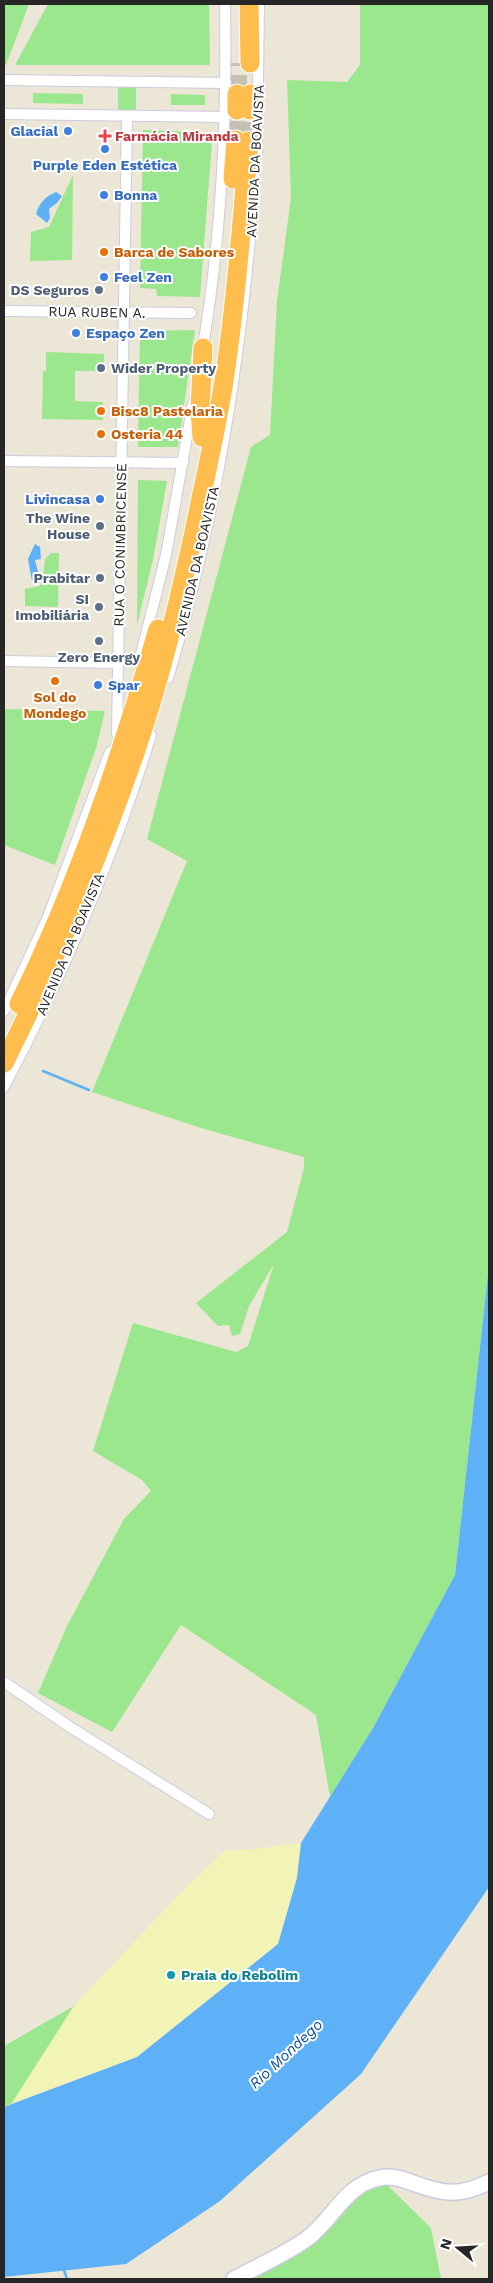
<svg xmlns="http://www.w3.org/2000/svg" width="493" height="2283" font-family="'Work Sans',sans-serif">
  <style>
    .green { fill: #9ae78d }
    .sand { fill: #f1f4b5 }
    .water { fill: #5fb1f7 }
    .lines { fill: none; stroke-linecap: round; stroke-linejoin: round }
    .stream { stroke: #5fb1f7; stroke-width: 2.5 }
    .highway-tunnel { stroke: #c4c0b3; stroke-width: 19; stroke-dasharray: 19 9; stroke-linecap: butt }
    .street-casing { stroke: #cccbe1; stroke-width: 12 }
    .secondary-casing { stroke: #cccbe1; stroke-width: 18 }
    .highway-casing { stroke: #fff; stroke-width: 21 }
    .street { stroke: #fff; stroke-width: 10 }
    .secondary { stroke: #fff; stroke-width: 15 }
    .highway { stroke: #ffbd4d; stroke-width: 19 }
    .shop-dot { fill: #3f7fe0; stroke: #fff; stroke-width: 2 }
    .health-dot { fill: #e0444e; stroke: #fff; stroke-width: 2 }
    .food-dot { fill: #e8710a; stroke: #fff; stroke-width: 2 }
    .service-dot { fill: #5c6f8a; stroke: #fff; stroke-width: 2 }
    .culture-dot { fill: #0f9aa8; stroke: #fff; stroke-width: 2 }
    .labels { text-anchor: middle; stroke-width: 4; stroke-linejoin: round; paint-order: stroke }
    .shop-label { font-size: 14px; font-weight: bold; fill: #366cbe; stroke: #fff; text-anchor: start }
    .health-label { font-size: 14px; font-weight: bold; fill: #be3a42; stroke: #fff; text-anchor: start }
    .street-label { font-size: 14px; fill: #262626; stroke: #fff }
    .food-label { font-size: 14px; font-weight: bold; fill: #c56008; stroke: #fff; text-anchor: start }
    .service-label { font-size: 14px; font-weight: bold; fill: #4e5e75; stroke: #fff; text-anchor: end }
    .culture-label { font-size: 14px; font-weight: bold; fill: #0d838f; stroke: #fff; text-anchor: start }
    .water-label { font-size: 15px; font-style: italic; fill: #044a9d; stroke: #fff }
  </style>
  <rect width="100%" height="100%" fill="#ebe6d6"/>
  <g class="green">
    <polygon points="4,4 29,4 6,65 4,65"/>
    <polygon points="48,4 209,4 210,65 15,65"/>
    <polygon points="360,4 489,4 489,1265 455,1575 373,1728 330,1797 316,1715 181,1625 112,1732 38,1693 67,1626 124,1519 151,1491 142,1480 93,1451 133,1323 236,1352 248,1346 274,1264 249,1306 240,1334 232,1336 229,1325 218,1326 196,1303 287,1232 304,1168 304,1157 201,1128 92,1092 187,861 147,839 251,447 270,435 277,301 291,198 287,80 347,82 360,65"/>
    <rect x="118" y="86" width="18" height="25"/>
    <polygon points="33,93 83,94 83,104 33,103"/>
    <polygon points="171,94 205,95 205,105 171,105"/>
    <polygon points="143,130 203,132 208,134 212,141 200,297 157,296 156,289 140,288"/>
    <polygon points="73,175 72,260 30,261 31,232 49,227"/>
    <polygon points="195,330 178,447 138,447 140,331"/>
    <polygon points="46,352 104,354 104,371 75,371 75,401 103,402 103,420 42,419 43,371 46,371"/>
    <polygon points="138,480 167,481 153,560 137,625"/>
    <polygon points="51,553 59,553 58,607 25,606 25,589 40,586 43,579 45,559"/>
    <polygon points="4,709 105,711 96,748 55,865 4,845"/>
    <polygon points="74,2006 12,2103 4,2107 4,2046"/>
    <polygon points="386,2184 431,2228 441,2279 254,2279 316,2240 334,2225 353,2197"/>
  </g>
  <polygon class="sand" points="301,1843 297,1878 278,1944 137,2057 12,2103 74,2006 185,1888 226,1850 247,1850"/>
  <g class="water">
    <path d="M56,192L62,196L57,203L49,209L50,218L47,223L36,214C39,203 46,196 56,192Z"/>
    <polygon points="35,544 40,547 41,559 35,560 39,576 32,581 28,559"/>
    <polygon points="489,1265 489,1887 361,2074 220,2201 126,2264 4,2277 4,2107 137,2057 278,1944 297,1878 301,1843 373,1728 455,1575"/>
  </g>
  <g class="lines">
    <g class="stream">
      <polyline points="43,1071 89,1090"/>
      <polyline points="64,2270 67,2279"/>
    </g>
    <g class="highway-tunnel">
      <polyline points="237,94 238,63"/>
      <polyline points="236,140 237,110"/>
      <polyline points="249,141 250,110"/>
    </g>
    <g class="street-casing">
      <g id="street">
        <polyline points="4,80 226,83"/>
        <polyline points="4,114 225,117"/>
        <polyline points="257,152 259,4"/>
        <polyline points="4,311 191,313"/>
        <path d="M202,352C222,237 227,119 225,4"/>
        <polyline points="4,461 183,463"/>
        <polyline points="140,658 166,555 193,403"/>
        <polyline points="4,661 118,663"/>
        <path d="M168,678C218,513 243,347 255,176"/>
        <polyline points="117,734 127,116"/>
        <polyline points="4,1011 48,917 110,752"/>
        <path d="M4,1087C63,975 114,856 151,735"/>
        <polyline points="4,1682 70,1727 209,1814"/>
      </g>
    </g>
    <g class="secondary-casing">
      <path id="secondary" d="M234,2279C258,2266 286,2254 308,2238C333,2219 345,2185 379,2178C390,2175 402,2179 413,2183C443,2194 459,2197 489,2182"/>
    </g>
    <g class="highway-casing">
      <g id="highway">
        <polyline points="249,4 250,63"/>
        <polyline points="237,110 237,94"/>
        <polyline points="250,110 250,94"/>
        <polyline points="233,179 236,140"/>
        <polyline points="202,437 200,410 203,348"/>
        <path d="M19,1004C78,884 121,757 158,629"/>
        <path d="M4,1063C55,961 100,855 137,747C161,677 178,604 194,532C204,482 216,432 224,381C236,301 242,221 249,141"/>
      </g>
    </g>
    <use href="#street" class="street"/>
    <use href="#secondary" class="secondary"/>
    <use href="#highway" class="highway"/>
  </g>
  <g class="shop-dot">
    <circle cx="68" cy="131" r="5"/>
    <circle cx="105" cy="149" r="5"/>
    <circle cx="104" cy="195" r="5"/>
    <circle cx="104" cy="277" r="5"/>
    <circle cx="76" cy="333" r="5"/>
    <circle cx="100" cy="499" r="5"/>
    <circle cx="98" cy="685" r="5"/>
  </g>
  <path class="health-dot" d="M102.5 128.5h5v5h5v5h-5v5h-5v-5h-5v-5h5z"/>
  <g class="food-dot">
    <circle cx="104" cy="252" r="5"/>
    <circle cx="101" cy="411" r="5"/>
    <circle cx="101" cy="434" r="5"/>
    <circle cx="55" cy="681" r="5"/>
  </g>
  <g class="service-dot">
    <circle cx="99" cy="290" r="5"/>
    <circle cx="101" cy="368" r="5"/>
    <circle cx="100" cy="526" r="5"/>
    <circle cx="100" cy="578" r="5"/>
    <circle cx="99" cy="607" r="5"/>
    <circle cx="99" cy="641" r="5"/>
  </g>
  <circle class="culture-dot" cx="171" cy="1975" r="5"/>
  <g class="labels">
    <g class="shop-label">
      <text x="58" y="136" text-anchor="end">Glacial</text>
      <text x="105" y="170" text-anchor="middle">Purple Eden Estética</text>
      <text x="114" y="200">Bonna</text>
      <text x="114" y="282">Feel Zen</text>
      <text x="86" y="338">Espaço Zen</text>
      <text x="90" y="504" text-anchor="end">Livincasa</text>
      <text x="108" y="690">Spar</text>
    </g>
    <g class="health-label">
      <text x="115" y="141">Farmácia Miranda</text>
    </g>
    <g class="street-label">
      <text transform="translate(255 161) rotate(-87)" y="5">AVENIDA DA BOAVISTA</text>
      <text transform="translate(97 312) rotate(1)" y="5">RUA RUBEN A.</text>
      <text transform="translate(120 545) rotate(-89)" y="5">RUA O CONIMBRICENSE</text>
      <text transform="translate(197 561) rotate(-77)" y="5">AVENIDA DA BOAVISTA</text>
      <text transform="translate(70 944) rotate(-67)" y="5">AVENIDA DA BOAVISTA</text>
    </g>
    <g class="food-label">
      <text x="114" y="257">Barca de Sabores</text>
      <text x="111" y="416">Bisc8 Pastelaria</text>
      <text x="111" y="439">Osteria 44</text>
      <text x="55" y="702" text-anchor="middle">Sol do<tspan x="55" dy="16">Mondego</tspan></text>
    </g>
    <g class="service-label">
      <text x="89" y="295">DS Seguros</text>
      <text x="111" y="373" text-anchor="start">Wider Property</text>
      <text x="90" y="523">The Wine<tspan x="90" dy="16">House</tspan></text>
      <text x="90" y="583">Prabitar</text>
      <text x="89" y="604">SI<tspan x="89" dy="16">Imobiliária</tspan></text>
      <text x="99" y="662" text-anchor="middle">Zero Energy</text>
    </g>
    <g class="culture-label">
      <text x="181" y="1980">Praia do Rebolim</text>
    </g>
    <g class="water-label">
      <text transform="translate(286 2054) rotate(-43)" y="5">Rio Mondego</text>
    </g>
  </g>
  <rect width="493" height="2283" fill="none" stroke="#262626" stroke-width="10"/>
  <g transform="translate(458 2248) rotate(288)" stroke="#ffffff" stroke-width="4" paint-order="stroke">
  <path d="M0-4L9 19L0 12L-9 19Z" fill="#262626"/>
  <text y="-8" font-size="14" font-weight="bold" text-anchor="middle" fill="#262626">N</text>
  </g>
</svg>
